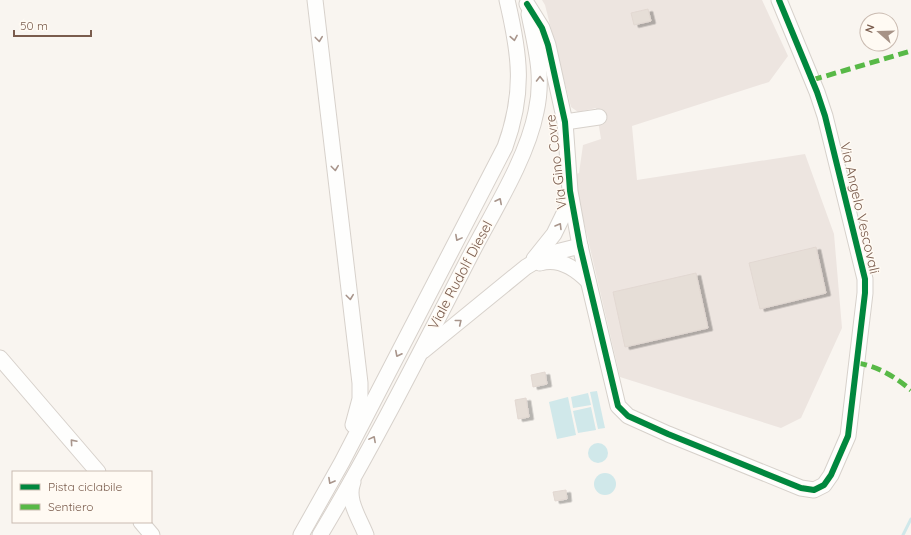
<svg xmlns="http://www.w3.org/2000/svg" width="911" height="535" font-family="Quicksand,sans-serif">
  <style>
    .industrial { fill: #ede5e0 }
    .water { fill: #d0e8ea }
    .lines { fill: none; stroke-linecap: round; stroke-linejoin: round }
    .stream { stroke: #d0e8ea; stroke-width: 3 }
    .building { fill: #e6ded7; stroke: #e2d8d2; filter: url(#shadow) }
    .minor-casing { stroke: #d7d1cb; stroke-width: 17 }
    .minor { stroke: #fefefd; stroke-width: 15 }
    .quiet { stroke: #58b947; stroke-width: 5; stroke-dasharray: 10 5; stroke-linecap: butt }
    .cycleway-casing { stroke: #fffaf3; stroke-width: 8 }
    .cycleway { stroke: #00873e; stroke-width: 6 }
    .oneway { stroke: #a8958b }
    .labels { text-anchor: middle; stroke-width: 3; stroke-linejoin: round; paint-order: stroke }
    .street-label { font-size: 14px; fill: #7a5c4d; stroke: #fffaf3 }
  </style>
  <defs>
    <filter id="shadow"><feDropShadow dx="4.5" dy="2.5" stdDeviation="0" flood-color="#0004"/></filter>
  </defs>
  <rect width="100%" height="100%" fill="#f9f5f0"/>
  <polygon class="industrial" points="542,0 762,0 788,56 769,82 632,126 637,180 805,154 834,234 842,328 801,418 781,428 620,377 573,175 579,173 583,145 601,139 596,108 578,112 571,107 545,5"/>
  <g class="water">
    <polygon points="597,391 605,428 598,429 590,392"/>
    <polygon points="588,393 591,405 573,408 571,397"/>
    <polygon points="568,397 576,435 557,439 549,402"/>
    <polygon points="591,407 596,430 578,433 573,411"/>
    <circle cx="598" cy="453" r="10"/>
    <circle cx="605" cy="484" r="11"/>
  </g>
  <g class="lines">
    <polyline class="stream" points="903,535 911,519"/>
  </g>
  <g class="building">
    <polygon points="648,9 651,21 634,25 631,13"/>
    <polygon points="816,247 826,293 760,309 749,263"/>
    <polygon points="696,273 708,328 625,347 613,292"/>
    <polygon points="545,372 547,384 533,387 531,375"/>
    <polygon points="526,398 529,417 518,419 515,400"/>
    <polygon points="566,490 567,499 555,501 553,492"/>
  </g>
  <g class="lines">
    <g class="minor-casing">
      <g id="minor">
        <polyline points="315,0 360,383 360,399 353,425"/>
        <polyline points="527,4 542,28 548,45 565,122 570,191 580,246 618,406 628,416 668,434 801,488 814,490 824,485 831,475 848,436 865,293 865,279 825,116 817,92 779,0"/>
        <polyline points="565,122 599,117"/>
        <polyline points="534,259 554,234 571,199"/>
        <path d="M540,263C559,257 575,268 588,281"/>
        <polyline points="423,351 526,267 548,254 580,246"/>
        <polyline points="0,358 98,472"/>
        <path d="M353,482C346,500 359,517 366,535"/>
        <polyline points="141,522 152,535"/>
        <path d="M301,535L342,462L505,147C525,92 520,55 507,0"/>
        <path d="M320,535C374,445 421,351 469,258C491,215 527,159 536,112C544,77 536,49 529,14"/>
      </g>
    </g>
    <use href="#minor" class="minor"/>
    <g class="quiet">
      <polyline points="812,80 911,51"/>
      <path d="M857,363C878,366 895,377 911,390"/>
    </g>
    <g class="cycleway-casing">
      <polyline id="cycleway" points="527,4 542,28 548,45 565,122 570,191 580,246 618,406 628,416 668,434 801,488 814,490 824,485 831,475 848,436 865,293 865,279 825,116 817,92 779,0"/>
    </g>
    <use href="#cycleway" class="cycleway"/>
  </g>
  <defs><path id="oneway-chevron" d="M-2-3.5L2.5 0L-2 3.5" fill="none" stroke-width="1.6" stroke-linecap="round" stroke-linejoin="round"/></defs>
  <g class="oneway">
    <use href="#oneway-chevron" transform="translate(514 38) rotate(80)"/>
    <use href="#oneway-chevron" transform="translate(319 39) rotate(83)"/>
    <use href="#oneway-chevron" transform="translate(540 79) rotate(-90)"/>
    <use href="#oneway-chevron" transform="translate(335 168) rotate(83)"/>
    <use href="#oneway-chevron" transform="translate(499 201) rotate(-63)"/>
    <use href="#oneway-chevron" transform="translate(559 226) rotate(-59)"/>
    <use href="#oneway-chevron" transform="translate(458 238) rotate(118)"/>
    <use href="#oneway-chevron" transform="translate(350 297) rotate(83)"/>
    <use href="#oneway-chevron" transform="translate(459 322) rotate(-39)"/>
    <use href="#oneway-chevron" transform="translate(398 354) rotate(117)"/>
    <use href="#oneway-chevron" transform="translate(373 439) rotate(-62)"/>
    <use href="#oneway-chevron" transform="translate(73 442) rotate(-131)"/>
    <use href="#oneway-chevron" transform="translate(331 481) rotate(119)"/>
  </g>
  <g class="labels">
    <g class="street-label">
      <text transform="translate(556 162) rotate(-97)" y="5">Via Gino Covre</text>
      <text transform="translate(860 208) rotate(77)" y="5">Via Angelo Vescovali</text>
      <text transform="translate(460 275) rotate(-62)" y="5">Viale Rudolf Diesel</text>
    </g>
  </g>
  <rect x="12" y="471" width="140" height="52" fill="#fffaf3" stroke="#cabbb1"/>
  <rect x="20" y="484" width="20" height="6" fill="#00873e" stroke="#cabbb1"/>
  <text x="48" y="491" font-size="12" fill="#7a5c4d">Pista ciclabile</text>
  <rect x="20" y="504" width="20" height="6" fill="#58b947" stroke="#cabbb1"/>
  <text x="48" y="511" font-size="12" fill="#7a5c4d">Sentiero</text>
  <g transform="translate(879 32) rotate(290)"><circle r="19" fill="#fffaf3" stroke="#cabbb1"/>
  <path d="M0-3L7 15L0 10L-7 15Z" fill="#a69286"/>
  <text y="-6" font-size="11" font-weight="bold" text-anchor="middle" fill="#7a5c4d">N</text>
  </g>
  <path d="M14 30v6h77v-6" fill="none" stroke="#7a5c4d" stroke-width="2"/>
  <text x="20" y="30" font-size="12" fill="#7a5c4d" stroke="#fffaf3" stroke-width="3" paint-order="stroke">50 m</text>
</svg>
